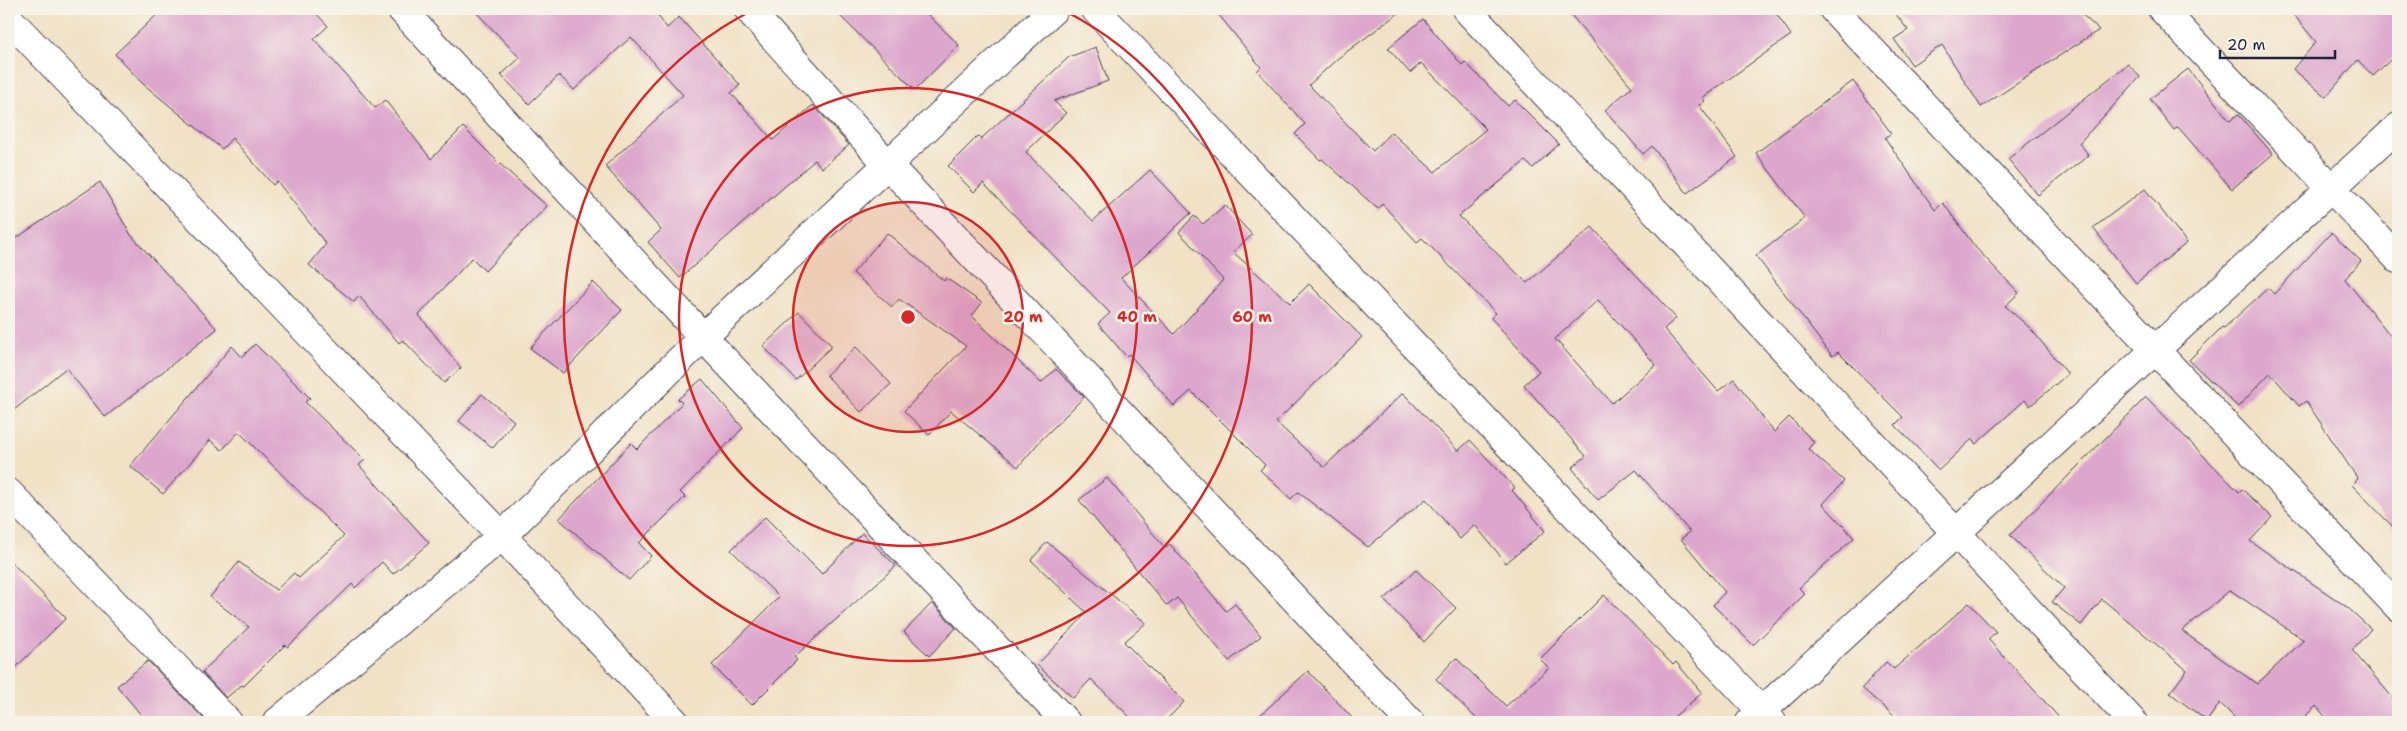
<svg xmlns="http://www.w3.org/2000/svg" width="2407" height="731" font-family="'Shantell Sans',sans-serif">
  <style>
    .building { fill: #dda7cd; fill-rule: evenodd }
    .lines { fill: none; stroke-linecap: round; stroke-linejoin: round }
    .street-casing { stroke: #413f50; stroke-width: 30 }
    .secondary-casing { stroke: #413f50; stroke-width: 30 }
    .street { stroke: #fff; stroke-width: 28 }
    .secondary { stroke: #fff; stroke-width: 28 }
    .ring { fill: none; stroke: #d62828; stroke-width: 2.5 }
    .centre { fill: #d62828; stroke: #f7f3e8; stroke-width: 2.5 }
    .ring-label { font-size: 15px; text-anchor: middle; font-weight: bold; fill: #d62828; stroke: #f7f3e8; stroke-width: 5; stroke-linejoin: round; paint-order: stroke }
  </style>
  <rect width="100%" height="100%" fill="#f7f3e8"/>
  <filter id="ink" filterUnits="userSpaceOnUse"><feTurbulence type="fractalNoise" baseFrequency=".02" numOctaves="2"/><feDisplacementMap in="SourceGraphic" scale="10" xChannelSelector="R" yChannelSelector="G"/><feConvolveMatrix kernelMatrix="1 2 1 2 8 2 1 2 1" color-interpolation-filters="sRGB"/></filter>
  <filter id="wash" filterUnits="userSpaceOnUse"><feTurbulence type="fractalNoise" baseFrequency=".0096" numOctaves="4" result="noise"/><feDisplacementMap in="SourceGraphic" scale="20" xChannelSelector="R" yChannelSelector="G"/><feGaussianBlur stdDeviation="1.12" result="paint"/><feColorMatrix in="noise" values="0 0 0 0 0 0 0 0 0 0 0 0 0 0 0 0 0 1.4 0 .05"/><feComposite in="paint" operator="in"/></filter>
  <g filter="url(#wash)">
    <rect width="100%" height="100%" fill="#f1e2c6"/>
    <g id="blocks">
      <g class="building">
        <polygon points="163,9 312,9 328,26 314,39 375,108 385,100 431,159 463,127 500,164 547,206 485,271 472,258 419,315 461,368 444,383 403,340 399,343 359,296 354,302 309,265 326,244 277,181 273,185 232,138 222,149 142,83 115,54"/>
        <polygon points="473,9 661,9 656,13 667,28 679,17 740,85 731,93 773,140 813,105 849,145 822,168 815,160 680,278 648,242 661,230 605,166 683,95 631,37 574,90 559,75 529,104 501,75 520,58"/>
        <polygon points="833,9 922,9 959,45 915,90"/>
        <path d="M1214,9H1404L1337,59L1309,85L1373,151L1391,132L1435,172L1486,129L1421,63L1410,73L1388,48L1423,19L1462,65L1465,62L1508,106L1515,100L1559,144L1533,168L1525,161L1459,216L1527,283L1592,227L1676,318L1664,329L1718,391L1734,379L1774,432L1789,417L1814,442L1808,449L1844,481L1823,504L1854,538L1799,588L1805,594L1753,645L1713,605L1725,592L1681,539L1690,532L1636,470L1598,500L1572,468L1586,456L1524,385L1539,371L1491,318L1496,313L1422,238L1417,242L1382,204L1378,209L1322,159L1320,160L1295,134L1305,124L1257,71L1261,67ZM1598,300L1656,365L1612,403L1555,339Z"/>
        <polygon points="1566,9 1773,9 1791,35 1702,98 1705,101 1699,105 1737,157 1687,193 1652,146 1643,154 1605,110 1632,87"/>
        <polygon points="1892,9 2076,9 2099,30 1981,107 1942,45 1912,65 1894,39 1908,30"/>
        <polygon points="2289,9 2398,9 2398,53 2373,76 2358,60 2326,97 2293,69 2316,42"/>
        <polygon points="1096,47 1108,81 1054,101 1066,113 1026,152 1093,221 1150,170 1191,213 1121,278 1174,334 1223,280 1179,232 1194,216 1203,224 1225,205 1252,235 1233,252 1290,303 1309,284 1362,337 1276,422 1324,467 1403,393 1458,451 1470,440 1515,488 1512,490 1545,531 1506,563 1475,525 1460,539 1426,499 1368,547 1298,492 1291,499 1260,470 1265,465 1191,391 1174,406 1129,354 1126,356 1098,324 1110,313 983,183 974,192 948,166 978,136 981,139 1069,57"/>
        <polygon points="2128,64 2140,77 2079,143 2089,155 2038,195 2008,159"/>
        <polygon points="2188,69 2230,121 2238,114 2273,154 2232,189 2178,127 2174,130 2150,99"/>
        <polygon points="1853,81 1891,133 1885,138 1935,210 1943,203 1976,248 2019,293 2005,306 2030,328 2068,374 2030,406 2025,400 1976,444 1972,439 1939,470 1895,425 1903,417 1838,352 1832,356 1756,256 1805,218 1756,153"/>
        <polygon points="100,182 131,235 217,329 105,417 66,368 9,414 9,243"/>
        <polygon points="2145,189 2187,243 2136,283 2093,228"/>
        <polygon points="887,233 944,281 946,278 982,303 972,316 1041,383 1056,369 1084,397 1041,440 1018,467 951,411 929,435 904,411 966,346 899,299 892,307 853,273"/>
        <polygon points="2331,233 2361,261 2345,279 2398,345 2398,532 2352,485 2358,479 2306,401 2299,406 2270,373 2238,407 2189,360 2222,327 2224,328 2268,288 2274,294"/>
        <polygon points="593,282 622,310 563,373 530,348"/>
        <polygon points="799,312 832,346 796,380 763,346"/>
        <polygon points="255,344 310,398 305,402 365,460 359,465 429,543 393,574 382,562 355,588 352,584 288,647 285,645 244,686 242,685 226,698 202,672 249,627 210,597 239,562 276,590 294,573 299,578 344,536 239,432 222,450 210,440 163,494 130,466 232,346 242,357"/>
        <polygon points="856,347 891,384 861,412 826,375"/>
        <polygon points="702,379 743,428 680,492 685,497 639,543 651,556 629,580 559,519 631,443 637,449 682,403 678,399"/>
        <polygon points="482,394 514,421 493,448 459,421"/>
        <path d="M2146,397L2239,492L2242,489L2272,517L2250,541L2347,607L2371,629L2352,650L2398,704V722H2330L2316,706L2299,722H2239L2220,703L2207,721L2170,693L2187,670L2102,599L2081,625L2052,602L2064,588L2010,535ZM2230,590L2304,640L2257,684L2182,631Z"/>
        <polygon points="1107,478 1165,548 1170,544 1226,611 1235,604 1261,636 1229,661 1177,598 1167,606 1079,500"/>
        <polygon points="765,517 822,574 862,533 896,566 794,657 797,660 752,705 712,665 779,597 731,550"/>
        <polygon points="1047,542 1146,623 1124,642 1184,702 1164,722 1135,722 1091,679 1073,698 1037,665 1087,613 1031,560"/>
        <polygon points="9,560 66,618 9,674"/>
        <polygon points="1416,570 1456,608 1424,642 1384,600"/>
        <polygon points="1604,595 1673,665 1676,662 1702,693 1668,722 1480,722 1436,679 1456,658 1506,706 1549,668 1540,659"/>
        <polygon points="932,603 956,628 929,656 904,632"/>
        <polygon points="1969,603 1996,632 1988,639 2063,722 1901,722 1862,688 1886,662 1894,669"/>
        <polygon points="148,661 207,722 147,722 117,686"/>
        <polygon points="1308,671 1356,722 1253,722 1286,691"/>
      </g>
    </g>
  </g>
  <g filter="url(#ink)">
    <use href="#blocks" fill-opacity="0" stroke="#413f50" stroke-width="1"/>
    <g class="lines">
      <g class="street-casing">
        <g id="street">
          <polyline points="401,9 703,337 1066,722"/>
          <polyline points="748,9 888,165 1410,722"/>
          <polyline points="1095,9 1772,722"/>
          <polyline points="1466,9 2133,722"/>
          <polyline points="1833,9 2398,607"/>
          <polyline points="2162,9 2398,259"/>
          <polyline points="9,493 228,722"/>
          <polyline points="277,722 502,536 703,337 1054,9"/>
          <polyline points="1750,722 2398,127"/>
        </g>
      </g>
      <g class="secondary-casing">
        <polyline id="secondary" points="9,19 502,536 675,722"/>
      </g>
      <use href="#street" class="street"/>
      <use href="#secondary" class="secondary"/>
    </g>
  </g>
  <circle cx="908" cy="317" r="115" fill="#d62828" fill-opacity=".12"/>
  <g class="ring">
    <circle cx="908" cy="317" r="115"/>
    <circle cx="908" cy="317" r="229"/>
    <path d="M1061 9A344 344 0 1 1 755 9"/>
  </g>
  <circle cx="908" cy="317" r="8" class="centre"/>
  <g class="ring-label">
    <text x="1023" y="322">20 m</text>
    <text x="1137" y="322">40 m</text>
    <text x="1252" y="322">60 m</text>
  </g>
  <rect width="2407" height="731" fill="none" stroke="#f7f3e8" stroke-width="30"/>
  <path d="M2220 50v8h115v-8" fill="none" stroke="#22223b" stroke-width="2.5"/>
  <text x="2227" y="50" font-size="15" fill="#22223b" stroke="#f7f3e8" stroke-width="4" paint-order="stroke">20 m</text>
</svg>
